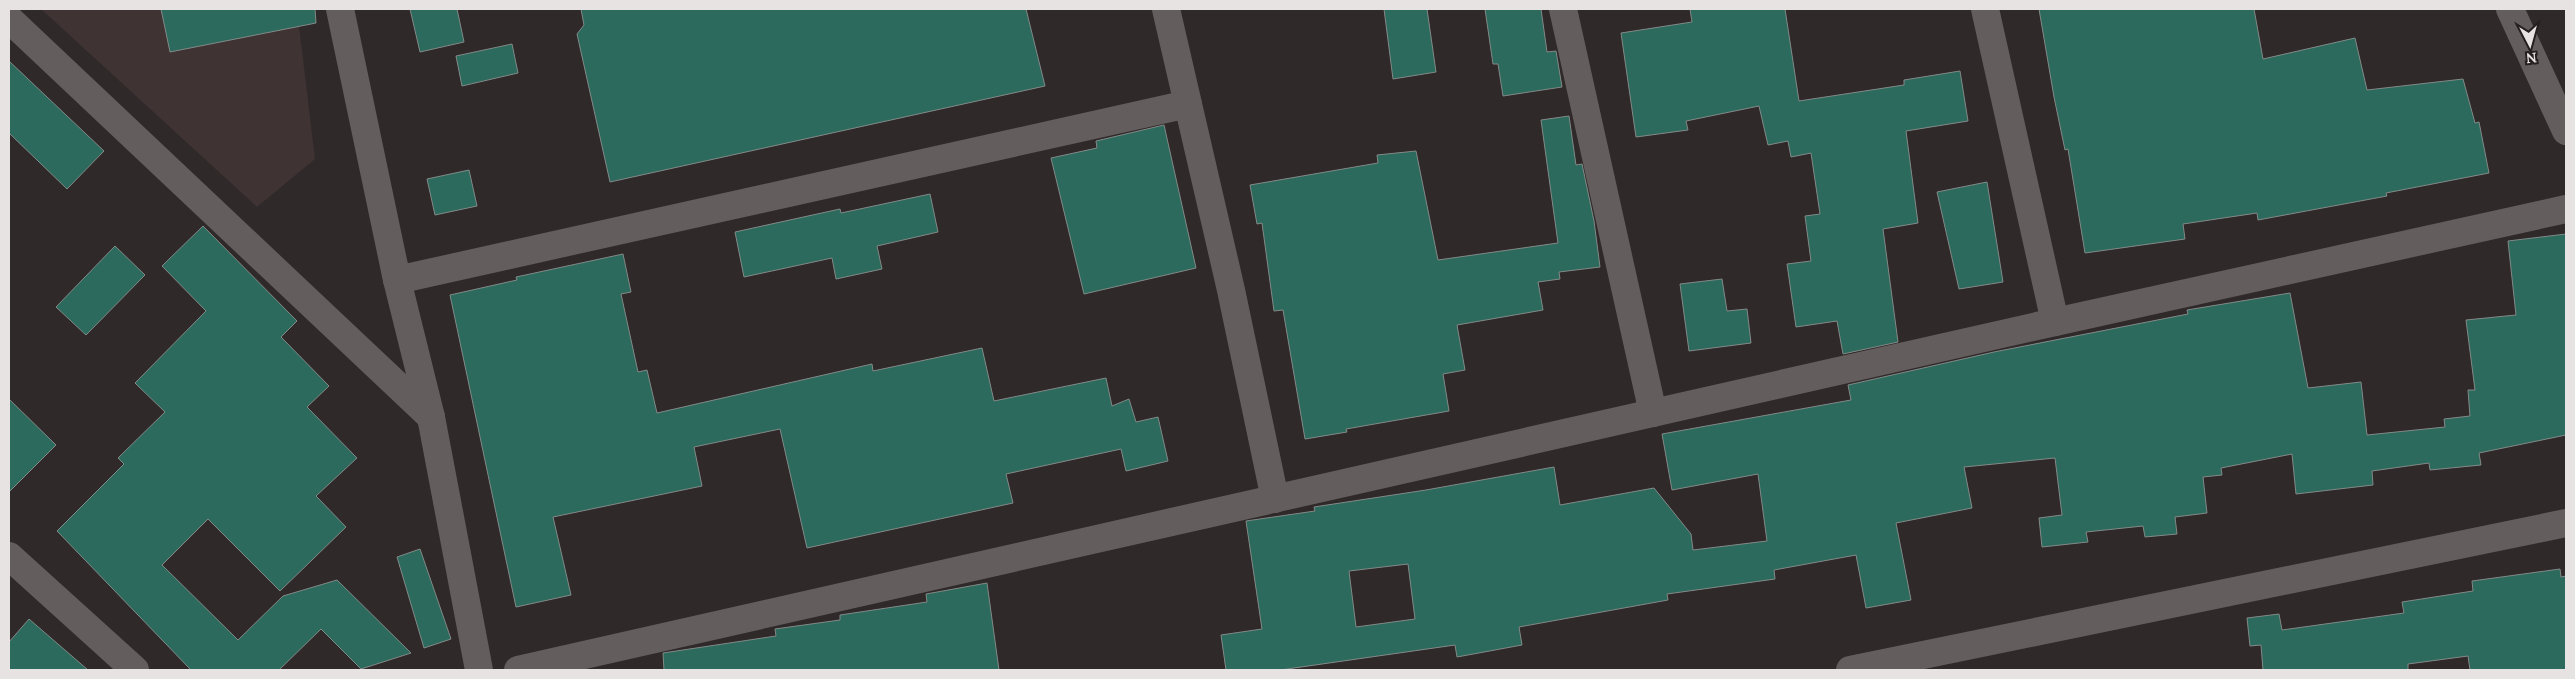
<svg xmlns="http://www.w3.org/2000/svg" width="2575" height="679" font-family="Lora,serif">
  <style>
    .built { fill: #3f3334 }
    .building { fill: #2b6a5c; stroke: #838a88; fill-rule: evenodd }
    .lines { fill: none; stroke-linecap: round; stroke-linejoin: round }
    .street { stroke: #645d5e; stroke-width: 28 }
    .secondary { stroke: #645d5e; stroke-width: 28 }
  </style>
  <rect width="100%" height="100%" fill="#2f2929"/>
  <polygon class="built" points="41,9 297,9 315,159 257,207"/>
  <g class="building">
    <polygon points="161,9 315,9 316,23 170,52"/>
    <polygon points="410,9 457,9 464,42 420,52"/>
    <polygon points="581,9 1026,9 1045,86 610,182 577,34 584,25"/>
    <polygon points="1384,9 1427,9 1436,72 1393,79"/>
    <polygon points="1485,9 1541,9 1547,52 1556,51 1562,87 1503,96 1498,64 1493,64"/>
    <polygon points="1690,9 1785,9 1799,101 1904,85 1904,80 1960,71 1968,121 1906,131 1918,223 1883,229 1898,342 1843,354 1837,321 1796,327 1787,264 1811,261 1805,216 1820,214 1811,153 1791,157 1788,141 1768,145 1759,106 1686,121 1688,130 1636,137 1621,33 1692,22"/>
    <polygon points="2039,9 2254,9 2263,59 2355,38 2367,90 2463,79 2475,123 2479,122 2489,173 2386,193 2387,196 2258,220 2257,213 2183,224 2185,239 2085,253 2068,149 2065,150 2054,97"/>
    <polygon points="512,44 518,73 462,86 456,56"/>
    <polygon points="9,61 104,151 67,189 9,133"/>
    <polygon points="1569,116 1576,165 1582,164 1594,221 1600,267 1559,272 1560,279 1538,282 1543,310 1457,325 1465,370 1443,374 1449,411 1346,429 1347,432 1305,439 1283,310 1274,311 1262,223 1257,224 1250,185 1378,163 1377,155 1416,151 1438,260 1558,243 1541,120"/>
    <polygon points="1164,125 1196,268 1084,294 1051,158 1097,148 1096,141"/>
    <polygon points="469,170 477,206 435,215 427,179"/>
    <polygon points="1987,182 2003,282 1959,289 1937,192"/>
    <polygon points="930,194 938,232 877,246 882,269 836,279 832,258 744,277 735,232 840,209 841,213"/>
    <polygon points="203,226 297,321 281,337 329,386 307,407 357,458 316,496 346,527 280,591 208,519 162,565 238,640 283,596 337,580 411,653 361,669 321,629 279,670 191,670 57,531 124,464 118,458 165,412 135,383 206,311 162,266"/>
    <path d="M2566,234V435L2479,453L2481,465L2430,470L2429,463L2372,471L2373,485L2296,494L2292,454L2221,468L2222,475L2203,477L2207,513L2175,517L2177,534L2145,537L2143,526L2086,532L2088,542L2042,547L2039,518L2062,515L2055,458L1964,467L1972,508L1896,523L1911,600L1866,608L1856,555L1774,570L1775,579L1667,594L1668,600L1519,627L1522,645L1457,657L1455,645L1280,670H1226L1221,635L1262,629L1246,521L1315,511L1314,507L1426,490L1554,467L1560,505L1654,488L1691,534L1693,550L1767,541L1758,474L1672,490L1662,434L1851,400L1848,385L1994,352L2188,314L2187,310L2290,293L2308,388L2361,382L2367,435L2445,427L2444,419L2470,416L2468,390H2475L2466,320L2516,315L2508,241ZM1408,564L1415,619L1356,627L1349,571Z"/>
    <polygon points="115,246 145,275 86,335 56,307"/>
    <polygon points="623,254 631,292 621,294 638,372 647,370 657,413 872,364 873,371 982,348 994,401 1106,378 1112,406 1129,399 1136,422 1158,417 1168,461 1126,471 1121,449 1006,474 1013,503 807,548 780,429 694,447 702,486 553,517 571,595 516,607 450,295 517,280 516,277"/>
    <polygon points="1722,279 1727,311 1747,309 1751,343 1689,351 1680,284"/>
    <polygon points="9,399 56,445 9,492"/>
    <polygon points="420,549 451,639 424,648 397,557"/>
    <polygon points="2560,569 2561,577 2566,576 2566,670 2470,670 2468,656 2408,664 2408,670 2263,670 2261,645 2250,646 2247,618 2279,614 2282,630 2404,613 2402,602 2473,591 2472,581"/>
    <polygon points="987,583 999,670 664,670 663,653 776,636 775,629 840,620 840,615 927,602 926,594"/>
    <polygon points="29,619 88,670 9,670 9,642"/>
  </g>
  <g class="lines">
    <g class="street">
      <polyline points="340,9 397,280 431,417 479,670"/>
      <polyline points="1166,9 1231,290 1275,499"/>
      <polyline points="1563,9 1653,413"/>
      <polyline points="1985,9 2055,322"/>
      <polyline points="9,19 431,417"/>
      <polyline points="397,280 1188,104"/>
      <polyline points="9,556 135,670"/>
      <polyline points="518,670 2055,322 2566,209"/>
    </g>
    <g class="secondary">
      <polyline points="2510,9 2566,131"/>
      <polyline points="1850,670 2566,523"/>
    </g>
  </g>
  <rect width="2575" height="679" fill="none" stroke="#e7e3e3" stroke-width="20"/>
  <g transform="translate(2530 45) rotate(174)" stroke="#251f20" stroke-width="4" paint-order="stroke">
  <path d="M0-4L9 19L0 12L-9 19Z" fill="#e7e3e3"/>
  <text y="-8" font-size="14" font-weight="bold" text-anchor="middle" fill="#e7e3e3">N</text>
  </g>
</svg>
